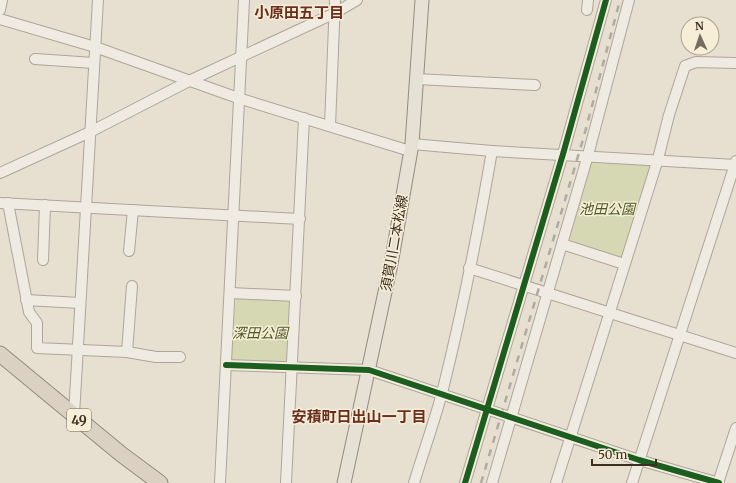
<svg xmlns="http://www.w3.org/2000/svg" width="736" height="483" font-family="Merriweather,'Noto Sans JP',serif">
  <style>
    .green { fill: #d6d7b3 }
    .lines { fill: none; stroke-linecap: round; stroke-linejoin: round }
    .minor-casing { stroke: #ada599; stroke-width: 12 }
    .major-casing { stroke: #928b80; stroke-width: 15 }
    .highway-casing { stroke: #928b80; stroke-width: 17 }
    .minor { stroke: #efebe3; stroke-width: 10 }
    .major { stroke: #e6e1d4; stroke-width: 13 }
    .highway { stroke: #dad1c2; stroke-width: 15 }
    .rail { stroke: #afaaa2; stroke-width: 2.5; stroke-dasharray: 7 7; stroke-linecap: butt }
    .cycleway-casing { stroke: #f7eed8; stroke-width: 8 }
    .cycleway { stroke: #1b5e20; stroke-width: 6 }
    .labels { text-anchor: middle; stroke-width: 3; stroke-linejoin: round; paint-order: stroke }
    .shield { fill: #f7eed8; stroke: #756857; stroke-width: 1 }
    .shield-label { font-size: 13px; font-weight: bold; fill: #3d2e20 }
    .park-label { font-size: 14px; font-style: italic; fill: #4d5a26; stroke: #f7eed8 }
    .street-label { font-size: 14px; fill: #3d2e20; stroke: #f7eed8 }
    .neighbourhood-label { font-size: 15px; font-weight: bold; fill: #6b2e1e; stroke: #f7eed8 }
  </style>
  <rect width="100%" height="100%" fill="#e7e0d1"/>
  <g class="green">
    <polygon points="591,163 651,165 622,258 566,243"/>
    <polygon points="236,298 290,300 286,362 229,361"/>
  </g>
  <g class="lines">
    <g class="minor-casing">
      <g id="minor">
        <polyline points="0,10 2,0"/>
        <polyline points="587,10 588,0"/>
        <polyline points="0,19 95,47 238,98 410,151"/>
        <polyline points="35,59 94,63"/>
        <polyline points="416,79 535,85"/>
        <polyline points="330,126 335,0"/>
        <polyline points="412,144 492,151 736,165"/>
        <polyline points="0,173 90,132 191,80 335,13 357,0"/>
        <polyline points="0,203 300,219"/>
        <polyline points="8,203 29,312 37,323 37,348 127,352 156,357 180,357"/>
        <polyline points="562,244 624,264"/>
        <polyline points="129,251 133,210"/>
        <polyline points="43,260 45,205"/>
        <polyline points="469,268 736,353"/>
        <polyline points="231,293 296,296"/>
        <polyline points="26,300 80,303"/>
        <polyline points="127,352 132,286"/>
        <polyline points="226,365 369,370 639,460 719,483"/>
        <polyline points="74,415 98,0"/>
        <polyline points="220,483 244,0"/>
        <polyline points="286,483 304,118"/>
        <path d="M414,483C423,453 434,423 442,393C462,313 478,232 492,151"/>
        <polyline points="465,483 563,154 606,0"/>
        <polyline points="492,483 588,155 629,0"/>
        <polyline points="556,483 658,159 669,115 685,66 696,62 736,63"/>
        <polyline points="632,483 736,161"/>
        <polyline points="718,483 736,428"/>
      </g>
    </g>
    <g class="major-casing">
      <polyline id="major" points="344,483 391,264 412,144 422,0"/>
    </g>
    <g class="highway-casing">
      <polyline id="highway" points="0,354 121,454 160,483"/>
    </g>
    <use href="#minor" class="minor"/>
    <use href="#major" class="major"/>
    <use href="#highway" class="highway"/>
    <polyline class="rail" points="481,483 584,136 620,0"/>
    <g class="cycleway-casing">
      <g id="cycleway">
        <polyline points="226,365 369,370 639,460 719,483"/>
        <polyline points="465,483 563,154 606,0"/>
      </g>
    </g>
    <use href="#cycleway" class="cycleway"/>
  </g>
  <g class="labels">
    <rect class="shield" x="67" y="409" width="24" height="22" rx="3"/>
    <g class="shield-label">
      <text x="79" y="425">49</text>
    </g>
    <g class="park-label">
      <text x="607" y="214">池田公園</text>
      <text x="260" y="338">深田公園</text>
    </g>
    <g class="street-label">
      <text transform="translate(394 243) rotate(-80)" y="5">須賀川二本松線</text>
    </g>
    <g class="neighbourhood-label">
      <text x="299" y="18">小原田五丁目</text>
      <text x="359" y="422">安積町日出山一丁目</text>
    </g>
  </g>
  <g transform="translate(700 36) rotate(357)"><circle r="19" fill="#f7eed8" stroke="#ada18e"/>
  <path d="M0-3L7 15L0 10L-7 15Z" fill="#786c5e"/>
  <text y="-6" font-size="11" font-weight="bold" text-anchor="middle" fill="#3d2e20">N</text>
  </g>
  <path d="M592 459v6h64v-6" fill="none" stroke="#3d2e20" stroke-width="2"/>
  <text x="598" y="459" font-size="12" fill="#3d2e20" stroke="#f7eed8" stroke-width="3" paint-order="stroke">50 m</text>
</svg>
